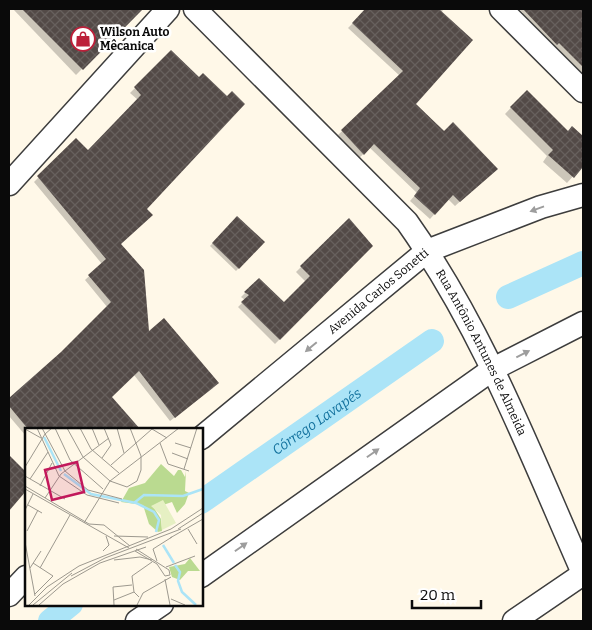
<svg xmlns="http://www.w3.org/2000/svg" width="592" height="630" font-family="Bitter,serif">
  <style>
    .shadow { fill: #0003 }
    .lines { fill: none; stroke-linecap: round; stroke-linejoin: round }
    .canal { stroke: #abe4f7; stroke-width: 24 }
    .building { fill: url(#building-cross-hatch) }
    .minor-casing { stroke: #3d3d3d; stroke-width: 25 }
    .minor { stroke: #fff; stroke-width: 22 }
    .oneway { fill: #9d9d9d }
    .labels { text-anchor: middle; stroke-width: 5; stroke-linejoin: round; paint-order: stroke }
    .poi-label { font-size: 12px; font-weight: bold; fill: #0a0a0a; stroke: #fff; text-anchor: start }
    .street-label { font-size: 12px; fill: #0a0a0a; stroke: #fff }
    .water-label { font-size: 14px; font-style: italic; fill: #12719d; stroke: #fff }
    .inset-river { fill: none; stroke: #abe4f7; stroke-width: 2.5 }
    .inset-road { fill: none; stroke: #9d998f; stroke-width: 1 }
    .view { fill: #c2185b; fill-opacity: 0.15; stroke: #c2185b; stroke-width: 2.5 }
    .inset-edge { fill: none; stroke: #0a0a0a; stroke-width: 2.5 }
  </style>
  <defs>
    <pattern id="building-cross-hatch" width="8" height="8" patternUnits="userSpaceOnUse" patternTransform="scale(1.25)"><rect width="8" height="8" fill="#534a47"/><path d="M0 0l8 8M0 8l8-8" fill="none" stroke="#67605d"/></pattern>
  </defs>
  <rect width="100%" height="100%" fill="#fff8e8"/>
  <g class="shadow">
    <polygon points="13,9 141,9 76,75"/>
    <polygon points="367,9 443,9 414,104 492,173 455,206 448,199 430,219 410,201 417,193 370,148 359,158 338,135 400,76 348,28"/>
    <polygon points="519,9 583,9 583,77 520,16 523,13"/>
    <polygon points="171,52 146,209 120,244 148,333 213,388 170,421 134,375 110,397 138,429 26,429 26,436 9,416 9,399 62,353 108,308 85,280 102,264 34,182 76,140 88,152 138,100 130,93"/>
    <polygon points="527,91 568,132 572,128 583,138 583,165 567,183 543,162 547,156 505,114"/>
    <polygon points="237,217 263,242 236,271 210,246"/>
    <polygon points="348,220 372,246 275,344 238,307 245,300 241,297 259,279 284,304 306,282 296,272"/>
    <polygon points="9,457 26,474 26,489 9,509"/>
  </g>
  <g class="lines">
    <g class="canal">
      <polyline points="508,297 583,263"/>
      <path id="s1" d="M201,502L432,341"/>
      <polyline points="50,621 71,604"/>
    </g>
  </g>
  <g class="building">
    <polygon points="22,9 143,9 83,70"/>
    <polygon points="365,9 439,9 473,40 416,104 444,131 453,122 498,169 460,202 453,195 435,215 414,196 420,188 374,144 364,155 341,130 403,71 352,23"/>
    <polygon points="523,9 583,9 583,67 559,43 557,45"/>
    <polygon points="171,50 199,77 203,73 227,96 232,91 245,104 147,209 153,215 121,244 144,270 149,331 164,318 219,383 175,418 139,371 112,397 140,429 28,429 9,406 9,398 61,352 111,302 88,275 106,259 37,176 76,138 88,150 141,95 134,87"/>
    <polygon points="527,90 568,131 572,126 583,136 583,167 574,178 548,155 553,150 510,107"/>
    <polygon points="237,216 265,242 239,269 212,243"/>
    <polygon points="349,218 373,246 280,340 241,302 249,295 244,292 259,278 284,302 310,276 300,266"/>
    <polygon points="9,455 26,472 26,491 9,511"/>
  </g>
  <g class="lines">
    <g class="minor-casing">
      <g id="minor">
        <path id="s2" d="M195,9L407,222C483,329 530,453 583,573"/>
        <polyline points="501,9 583,91"/>
        <polyline points="9,184 168,9"/>
        <path id="s3" d="M201,438L427,251L541,207L583,195"/>
        <polyline points="201,576 493,369 583,323"/>
        <polyline points="9,595 26,577"/>
        <polyline points="137,621 162,604"/>
        <polyline points="514,621 583,574"/>
      </g>
    </g>
    <use href="#minor" class="minor"/>
  </g>
  <defs><path id="oneway-solid" d="M-6-.8H1V-3.2L6.5 0L1 3.2V.8H-6Z" transform="scale(1.25)"/></defs>
  <g class="oneway">
    <use href="#oneway-solid" transform="translate(537 209) rotate(160)"/>
    <use href="#oneway-solid" transform="translate(311 347) rotate(140)"/>
    <use href="#oneway-solid" transform="translate(523 354) rotate(-27)"/>
    <use href="#oneway-solid" transform="translate(373 453) rotate(-35)"/>
    <use href="#oneway-solid" transform="translate(241 547) rotate(-35)"/>
  </g>
  <defs>
    <g id="shop-ring" transform="scale(1.25)"><circle r="9.5" fill="#fff" stroke="#bc203a" stroke-width="1.5"/><path d="M-5-2.5h2.3a2.7 3.5 0 0 1 5.4 0H5L5.5 6h-11ZM-1.5-2.5h3a1.5 2.3 0 0 0-3 0Z" fill="#bc203a"/></g>
  </defs>
  <g fill-rule="evenodd">
    <use href="#shop-ring" x="83" y="39"/>
  </g>
  <g class="labels">
    <g class="poi-label">
      <text x="100" y="36">Wilson Auto<tspan x="100" dy="14">Mêcanica</tspan></text>
    </g>
    <g class="street-label">
      <text dy="4" stroke="none"><textPath href="#s3" startOffset="230">Avenida Carlos Sonetti</textPath></text>
      <text dy="4" stroke="none"><textPath href="#s2" startOffset="451">Rua Antônio Antunes de Almeida</textPath></text>
    </g>
    <g class="water-label">
      <text dy="5" stroke="none"><textPath href="#s1" startOffset="141">Córrego Lavapés</textPath></text>
    </g>
  </g>
  <g transform="translate(25 428)">
    <rect width="178" height="178" fill="#fff8e8"/>
    <path d="M136,36L149,48L153,42H156L160,49L161,43L160,63L164,65L160,76L152,85L147,74L129,80L136,91L137,103L133,104L124,96L118,77L96,74L104,60L120,55ZM165,130L175,143H163L155,152L147,149L144,139L160,136Z" fill="#bada90"/>
    <path d="M138,72L151,95L137,102L136,87L126,78Z" fill="#e6f0c3"/>
    <path class="inset-river" d="M19,9L36,43M39,46L66,66L111,75L129,84L134,92L131,104M109,75L119,67L158,68L178,61M138,117L149,135M150,137L155,144L153,153L157,164L171,177"/>
    <path class="inset-road" d="M12,0L34,48L62,67L94,75M17,0L40,43L63,62L97,71M30,0L45,32L78,61M42,0L58,29L85,53L102,59L112,53L116,42V28L105,0M55,0L66,21L94,45M67,0L74,17M92,0L99,25M0,1L16,10M135,15L143,36L164,43M150,15L166,20M147,25L163,31M77,30L86,17L79,0M86,37L127,1L142,10M0,39L20,6L27,0M159,41L172,0M0,48L40,71M5,51L23,24M0,58L64,96L79,97L105,118M15,58L27,35M0,61L104,120M20,70L36,46L84,10M3,77L17,85M0,82L8,66M59,95L85,53L154,0M153,101L178,85M163,101L172,116M2,103L13,82M89,108L123,109M145,110L178,91M0,114L10,168M78,123L84,117L81,108M110,123L132,136L140,148L145,147L144,142L111,121M89,132L115,129L127,132M132,133L128,121L147,109M8,135L28,148L10,166M141,139L170,128M5,140L16,123M15,140L45,87M46,148L80,130L156,101M140,151L145,177M114,169L109,164L107,148L127,134M146,171L160,177M89,172L109,164M4,177L22,159L54,138L146,101L178,80M8,177L47,145M14,177L38,156L75,135L121,119M89,177L88,159L107,157M112,177L118,165L146,149"/>
    <path class="view" d="M52,34L59,64L27,72L20,42Z"/>
    <rect width="178" height="178" class="inset-edge"/>
  </g>
  <rect width="592" height="630" fill="none" stroke="#0a0a0a" stroke-width="20"/>
  <path d="M412 600v8h69v-8" fill="none" stroke="#0a0a0a" stroke-width="2.5"/>
  <text x="420" y="600" font-size="15" fill="#0a0a0a" stroke="#ffffff" stroke-width="4" paint-order="stroke">20 m</text>
</svg>
